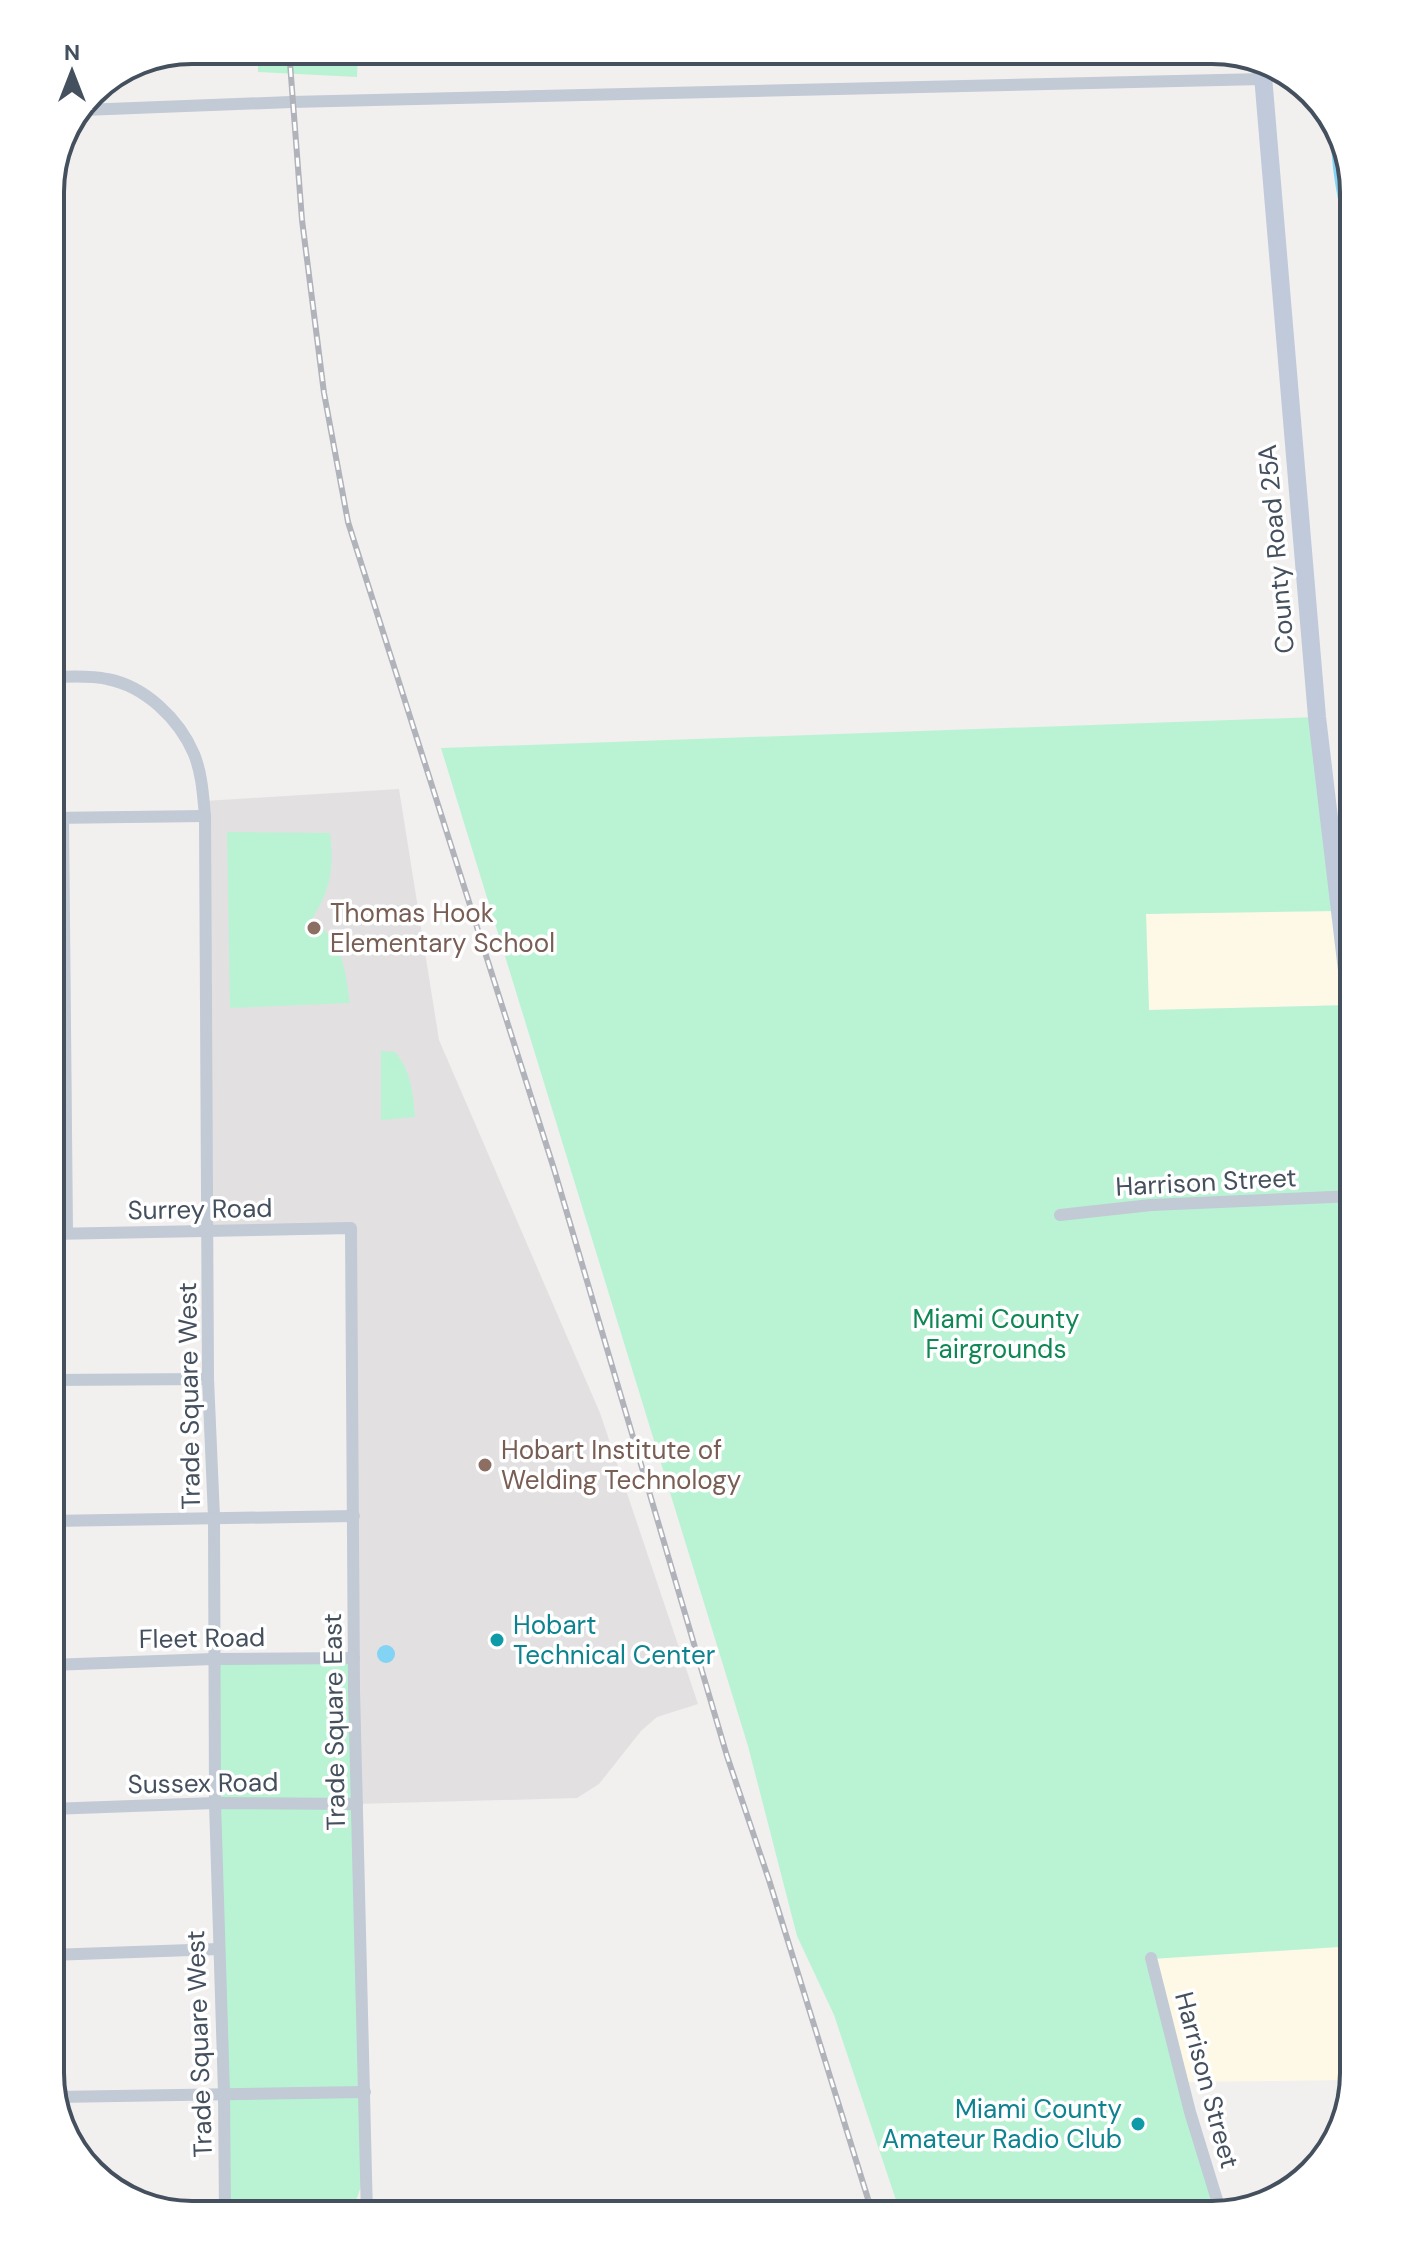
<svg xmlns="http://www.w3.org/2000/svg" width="1404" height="2265" font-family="'DM Sans',sans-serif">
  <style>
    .commercial { fill: #fef9e7 }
    .education { fill: #e3e0e1 }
    .green { fill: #b9f3d4 }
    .water { fill: #82d3f4 }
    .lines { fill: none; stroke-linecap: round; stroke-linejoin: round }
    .minor { stroke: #c1cad5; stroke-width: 12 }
    .secondary { stroke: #c0cada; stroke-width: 18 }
    .rail-casing { stroke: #b0b3ba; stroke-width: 6 }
    .rail { stroke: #fff; stroke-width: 3; stroke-dasharray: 9; stroke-linecap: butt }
    .education-dot { fill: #8d6e63; stroke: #fff; stroke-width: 3 }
    .culture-dot { fill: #0f9aa8; stroke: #fff; stroke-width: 3 }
    .labels { text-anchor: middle; stroke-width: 7; stroke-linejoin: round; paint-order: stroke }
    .street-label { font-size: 26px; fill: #45505e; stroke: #fff }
    .education-label { font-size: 26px; fill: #785e54; stroke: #fff; text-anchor: start }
    .park-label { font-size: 26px; fill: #0e8754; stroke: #fff }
    .culture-label { font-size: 26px; fill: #0d838f; stroke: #fff; text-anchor: start }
    .rim { fill: none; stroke: #45505e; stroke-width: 4 }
  </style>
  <rect width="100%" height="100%" fill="#f2efef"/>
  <g class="commercial">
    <polygon points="1354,910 1354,1029 1350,1005 1149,1010 1146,913"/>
    <polygon points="1354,1946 1352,2080 1183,2082 1151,1958"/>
  </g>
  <polygon class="education" points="399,789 439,1040 600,1413 698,1704 657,1717 641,1731 599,1784 577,1798 357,1804 351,1229 209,1231 204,801"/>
  <g class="green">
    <polygon points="258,50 358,50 357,77 258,72"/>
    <polygon points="1317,717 1339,911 1146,914 1149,1010 1351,1005 1354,1029 1354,1946 1152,1959 1221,2213 901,2215 834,2015 797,1936 748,1746 441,748"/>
    <path d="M227,832L330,833C334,869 331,889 312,919C344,944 344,965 350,1003L230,1008Z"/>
    <path d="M381,1051L395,1052C411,1071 413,1093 415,1117L381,1120Z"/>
    <polygon points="354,1658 366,2171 355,2204 347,2215 225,2215 213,1659"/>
  </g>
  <g class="water">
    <path d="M1332,120C1358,150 1354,235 1354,275C1345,224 1327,172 1332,120Z"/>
    <circle cx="386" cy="1654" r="9"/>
  </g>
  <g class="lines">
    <g class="minor">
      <polyline points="83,110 291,102 1263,79"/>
      <path d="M50,677C68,677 89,675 107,679C145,686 179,719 194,754C202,774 203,795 205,816L208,1379L214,1517L215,1803L224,2093L225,2215"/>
      <polyline points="50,818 205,816"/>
      <polyline points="63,818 67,1233"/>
      <polyline points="1060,1215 1151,1205 1354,1196"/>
      <polyline points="50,1234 351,1228 354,1690 367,2215"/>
      <polyline points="50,1380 208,1379"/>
      <polyline points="50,1521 354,1516"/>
      <polyline points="50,1665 213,1659 354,1658"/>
      <polyline points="50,1809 215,1803 357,1804"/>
      <polyline points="50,1955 219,1949"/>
      <polyline points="1151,1958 1190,2112 1221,2213"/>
      <polyline points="55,2097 365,2092"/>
    </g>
    <polyline class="secondary" points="1262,64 1317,717 1354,1029"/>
    <g class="rail-casing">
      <polyline id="rail" points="289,50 302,220 324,393 348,522 554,1169 727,1756 769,1880 873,2215"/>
    </g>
    <use href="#rail" class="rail"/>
  </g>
  <g class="education-dot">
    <circle cx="314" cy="928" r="8"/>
    <circle cx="485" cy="1465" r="8"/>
  </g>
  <g class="culture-dot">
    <circle cx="497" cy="1640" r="8"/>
    <circle cx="1138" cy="2124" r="8"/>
  </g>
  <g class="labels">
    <g class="street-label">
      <text transform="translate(1276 549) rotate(-95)" y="9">County Road 25A</text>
      <text transform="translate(1206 1182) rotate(-3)" y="9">Harrison Street</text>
      <text transform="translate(200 1209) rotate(-1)" y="9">Surrey Road</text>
      <text transform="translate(189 1396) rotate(-91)" y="9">Trade Square West</text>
      <text transform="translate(202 1638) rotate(-1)" y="9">Fleet Road</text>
      <text transform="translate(334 1722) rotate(-91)" y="9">Trade Square East</text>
      <text transform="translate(203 1783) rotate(-1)" y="9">Sussex Road</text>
      <text transform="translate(199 2044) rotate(-92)" y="9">Trade Square West</text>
      <text transform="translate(1207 2080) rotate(75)" y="9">Harrison Street</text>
    </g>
    <g class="education-label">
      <text x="330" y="922">Thomas Hook<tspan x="330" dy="30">Elementary School</tspan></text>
      <text x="501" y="1459">Hobart Institute of<tspan x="501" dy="30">Welding Technology</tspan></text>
    </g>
    <g class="park-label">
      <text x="996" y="1328">Miami County<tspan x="996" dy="30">Fairgrounds</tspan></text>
    </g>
    <g class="culture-label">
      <text x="513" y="1634">Hobart<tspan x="513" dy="30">Technical Center</tspan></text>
      <text x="1122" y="2118" text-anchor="end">Miami County<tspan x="1122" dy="30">Amateur Radio Club</tspan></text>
    </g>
  </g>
  <path d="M0 0H1404V2265H0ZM192 64H1212A128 128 0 0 1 1340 192V2073A128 128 0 0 1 1212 2201H192A128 128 0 0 1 64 2073V192A128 128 0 0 1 192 64Z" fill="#fff" fill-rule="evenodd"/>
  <path class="rim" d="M192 64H1212A128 128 0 0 1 1340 192V2073A128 128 0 0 1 1212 2201H192A128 128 0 0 1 64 2073V192A128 128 0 0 1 192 64Z"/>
  <g transform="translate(72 72)" stroke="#ffffff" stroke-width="6" paint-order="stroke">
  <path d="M0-6L14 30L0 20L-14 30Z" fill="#45505e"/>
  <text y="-12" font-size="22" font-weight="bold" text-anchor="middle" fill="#45505e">N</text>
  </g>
</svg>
